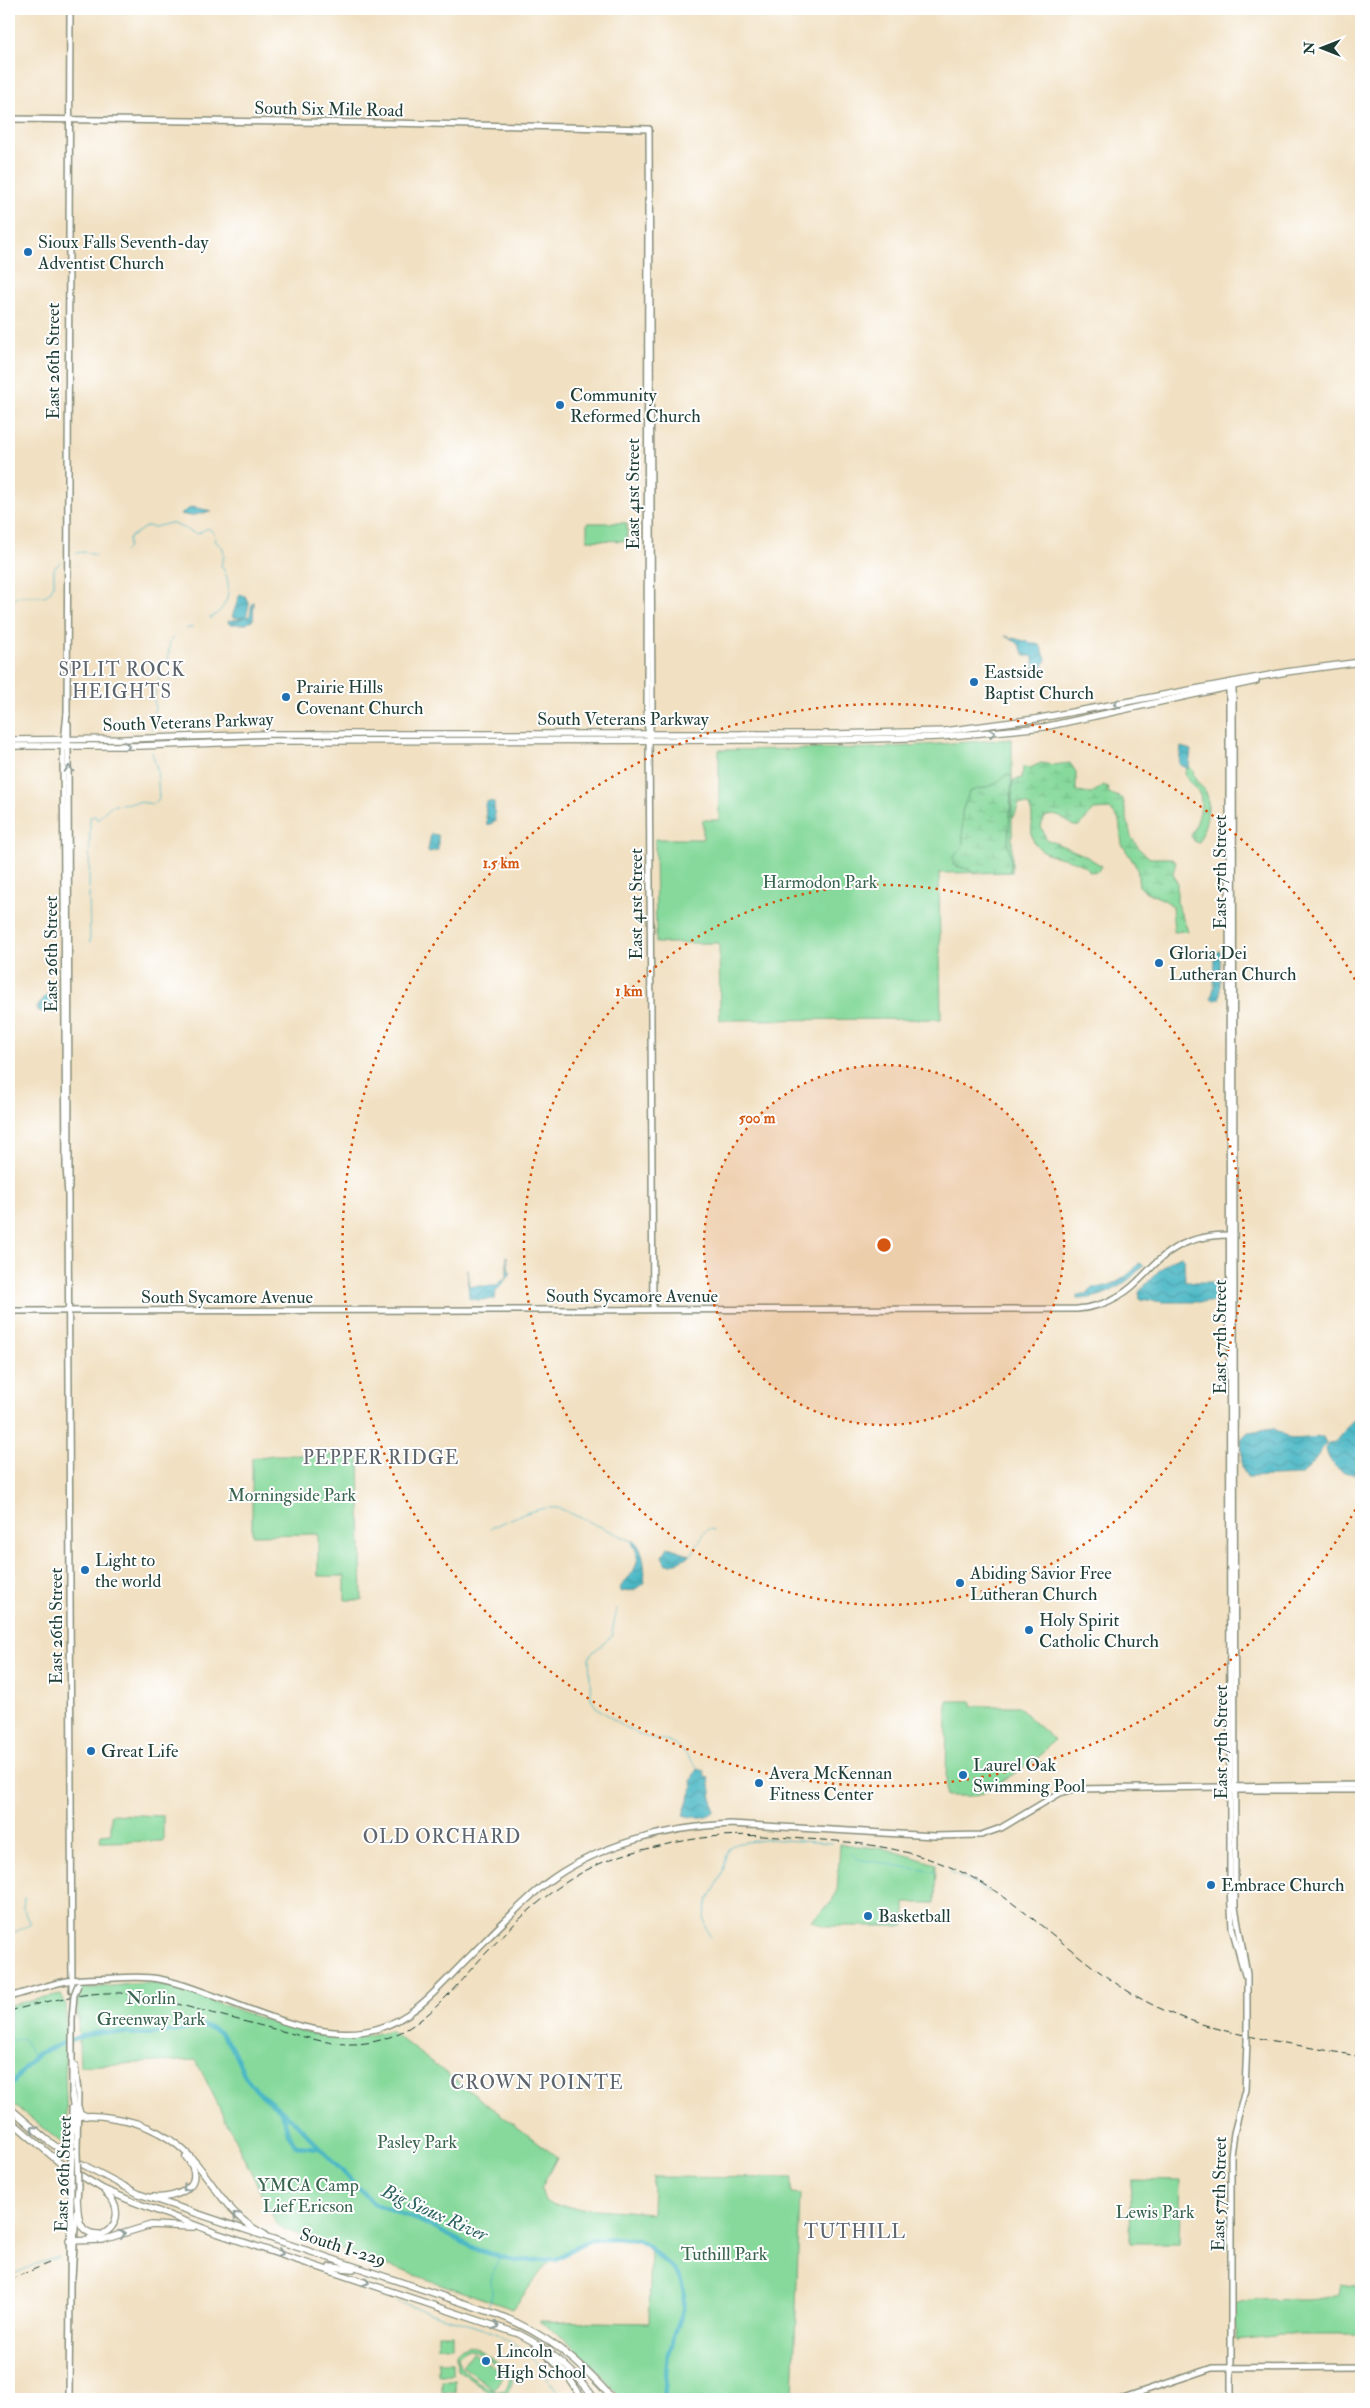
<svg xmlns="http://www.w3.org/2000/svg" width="1370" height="2408" font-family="'IM FELL Double Pica',serif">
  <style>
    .green { fill: #86d99b; stroke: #528b68; fill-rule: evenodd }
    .wetland { fill: url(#wetland-marsh); stroke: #528b68 }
    .water { fill: url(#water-waves); stroke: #347a7c }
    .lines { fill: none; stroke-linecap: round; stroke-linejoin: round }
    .stream { stroke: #4ab7c5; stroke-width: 1 }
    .river { stroke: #4ab7c5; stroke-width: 4.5 }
    .major-casing { stroke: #888e7a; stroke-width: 8 }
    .highway-casing { stroke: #888e7a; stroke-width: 8 }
    .major { stroke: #fff; stroke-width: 5 }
    .highway { stroke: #fff; stroke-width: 5.5 }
    .rail { stroke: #1f3d34; stroke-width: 1; stroke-dasharray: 8 4; stroke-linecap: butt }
    .major-bridge-casing { stroke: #888e7a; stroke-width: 8; stroke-linecap: butt }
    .major-bridge { stroke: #fff; stroke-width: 5 }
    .oneway { stroke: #8f9e9a }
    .ring { fill: none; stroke: #d45610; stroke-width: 2.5; stroke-dasharray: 2.5 5 }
    .poi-dot { fill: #1f6fb2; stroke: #fff; stroke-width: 2 }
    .labels { text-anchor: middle; stroke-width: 4; stroke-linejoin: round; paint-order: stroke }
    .street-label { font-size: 18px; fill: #1f3d34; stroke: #fff }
    .poi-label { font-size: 18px; fill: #1f3d34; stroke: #fff; text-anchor: start }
    .park-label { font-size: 18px; fill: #39644e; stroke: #fff }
    .neighbourhood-label { font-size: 19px; letter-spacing: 1px; fill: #5e656c; stroke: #fff }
    .water-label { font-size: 19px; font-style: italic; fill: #2c6260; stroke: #fff }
    .centre { fill: #d45610; stroke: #fff; stroke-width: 2.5 }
    .ring-label { font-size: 15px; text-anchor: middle; font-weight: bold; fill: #d45610; stroke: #fff; stroke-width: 4; stroke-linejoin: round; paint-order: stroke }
  </style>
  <defs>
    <pattern id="wetland-marsh" width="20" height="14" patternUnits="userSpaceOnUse" patternTransform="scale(1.25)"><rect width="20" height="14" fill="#86d99b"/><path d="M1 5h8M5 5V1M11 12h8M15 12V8" fill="none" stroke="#73bb86"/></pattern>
    <pattern id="water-waves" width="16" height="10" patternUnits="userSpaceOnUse" patternTransform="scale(1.25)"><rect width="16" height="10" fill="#4ab7c5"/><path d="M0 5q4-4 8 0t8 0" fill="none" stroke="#3d96a1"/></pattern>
  </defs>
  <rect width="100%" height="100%" fill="#fff"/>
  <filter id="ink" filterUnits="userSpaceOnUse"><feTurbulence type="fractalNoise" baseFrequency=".02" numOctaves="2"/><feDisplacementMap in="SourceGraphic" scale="10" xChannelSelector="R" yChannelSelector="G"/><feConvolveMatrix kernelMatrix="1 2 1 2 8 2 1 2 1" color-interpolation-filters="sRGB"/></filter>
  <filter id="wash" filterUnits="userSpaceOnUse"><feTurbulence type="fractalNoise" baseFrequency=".0096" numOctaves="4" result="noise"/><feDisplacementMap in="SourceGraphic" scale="20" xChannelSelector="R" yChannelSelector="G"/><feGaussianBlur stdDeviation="1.12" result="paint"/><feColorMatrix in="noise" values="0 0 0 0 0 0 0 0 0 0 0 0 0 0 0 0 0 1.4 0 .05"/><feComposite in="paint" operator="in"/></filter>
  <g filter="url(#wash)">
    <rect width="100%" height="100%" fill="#f1e0c1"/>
    <g class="green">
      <polygon points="587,523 627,523 627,541 587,540"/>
      <polygon points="1012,739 1012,872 939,873 941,1019 720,1020 719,943 656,943 655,839 703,839 703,820 719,820 719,750 878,748"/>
      <polygon points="274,1455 359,1455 362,1600 345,1600 345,1576 318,1576 318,1534 252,1535 252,1458"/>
      <polygon points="947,1701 972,1701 972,1706 1019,1706 1030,1719 1054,1740 1036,1760 983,1793 971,1796 946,1796"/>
      <polygon points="111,1814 163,1816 163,1841 100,1842 101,1834 111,1833"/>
      <polygon points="840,1844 886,1849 936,1864 935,1903 905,1903 905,1926 823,1926 812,1920 829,1905 837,1892"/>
      <path d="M143,1983C163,1983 183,1991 202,1997C261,2017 326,2051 389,2030L557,2157L541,2189L545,2201L553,2206L652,2213L653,2177L792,2178L791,2193L800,2194L793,2399H621C595,2367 574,2342 538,2321L649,2323L651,2249L641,2242L629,2239L606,2238L585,2242L560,2258L549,2261L513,2309L285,2230L276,2223L196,2060L80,2066L77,1998L80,1989Z"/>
      <polygon points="61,1995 66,2004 65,2071 68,2148 9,2101 9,2005"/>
      <polygon points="1131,2180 1181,2181 1179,2243 1130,2243"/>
      <path d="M1341,2284L1361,2287V2334H1278L1274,2336L1235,2340L1236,2305C1269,2292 1306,2308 1339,2293Z"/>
      <rect x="438" y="2334" width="14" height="12"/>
      <path d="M468,2345L475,2347L508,2369L513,2380L509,2391L495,2396L457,2370L456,2353L462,2347ZM466,2349C477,2348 506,2370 510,2379L506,2389L494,2391C483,2384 456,2372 458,2356Z"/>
      <polygon points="472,2352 504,2374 494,2389 462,2366"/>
      <rect x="438" y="2362" width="14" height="12"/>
      <rect x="442" y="2380" width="13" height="12"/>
    </g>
    <g class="wetland">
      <path d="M1041,763L1053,765L1070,763L1076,772V790C1089,797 1094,792 1104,785L1107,787L1109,793L1123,799L1131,837L1142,852L1150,858H1170L1176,862L1173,873L1177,883V904L1188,931L1174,932L1172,906C1163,896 1149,897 1139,886L1137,868L1122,844L1119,820L1110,809L1094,810L1079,826H1074C1064,820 1058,812 1045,817L1041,826L1046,839L1084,855L1102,866L1099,871L1090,872C1079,856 1054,861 1039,848C1024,835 1038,818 1028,805L1019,804L1014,817L1012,816V785L1014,780L1022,778L1023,766L1030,768Z"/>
      <path d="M1189,766C1194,770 1193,774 1196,780C1198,785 1203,787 1206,792C1212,806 1204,830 1199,843L1195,842L1191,836C1196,826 1206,802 1198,792C1193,785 1186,782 1185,772Z"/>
      <path d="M1005,775H1010L1012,778L1008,843L1011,864L1010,872L973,873L970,870L953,865V858L963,845L962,812L969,792C985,786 993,789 1005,775Z"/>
    </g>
    <g class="water">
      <polygon points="192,507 212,511 190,516 180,514"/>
      <polygon points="240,594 245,596 249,604 246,618 250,615 252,603 254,602 253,620 246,624 229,624 228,621 244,618 232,617"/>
      <polygon points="1005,636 1040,645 1046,659 1041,672 1036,675 1037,671 1014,677 1032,670 1035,665 1032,656 1025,656 1018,643"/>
      <polygon points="1181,747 1191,750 1189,766 1187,769 1179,764"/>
      <polygon points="488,801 494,802 495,822 487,825 485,804"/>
      <polygon points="431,834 438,835 438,850 429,852 428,850"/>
      <polygon points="1220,951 1220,996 1219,999 1214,1000 1211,998 1214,988 1215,953"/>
      <path d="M54,992L58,999L56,1013L38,1011L37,1008C41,1002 46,992 54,992Z"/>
      <polygon points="507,1256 509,1272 511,1273 496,1291 495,1299 478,1300 469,1298 467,1269 469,1286 496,1286 507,1276"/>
      <path d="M1181,1256L1184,1258L1185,1282H1222V1302H1164L1140,1299L1139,1292C1151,1279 1164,1262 1181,1256Z"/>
      <path d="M1139,1263L1144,1265C1125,1285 1105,1299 1077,1299V1295H1087L1091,1288C1110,1288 1127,1279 1139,1263Z"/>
      <path d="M1361,1410V1473C1344,1477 1328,1465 1326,1448L1328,1443L1335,1442Z"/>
      <polygon points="1273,1428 1291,1439 1323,1437 1326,1443 1312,1464 1300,1475 1247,1477 1242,1467 1241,1439 1248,1432"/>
      <path d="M633,1540C644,1548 646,1570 644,1583L634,1590L620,1592L619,1589C626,1579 640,1568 637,1554C636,1548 631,1545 633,1540Z"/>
      <polygon points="668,1547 689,1554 690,1556 672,1564 666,1564 662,1556"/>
      <path d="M697,1768L704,1771L705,1777L709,1778L714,1812C705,1819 693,1818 683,1815L693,1786L691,1781Z"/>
    </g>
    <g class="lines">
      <g class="stream">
        <path d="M124,552L128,548L129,538L147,526L154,527L171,523L197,534L208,528L214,533L216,542L223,548L224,556L221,565C233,582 231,608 210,618"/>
        <polyline points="75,553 85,552 95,555"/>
        <polyline points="9,601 19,596 45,596 50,592 54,584 54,568 61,562"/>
        <polyline points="186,629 192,627"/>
        <polyline points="152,730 152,716 155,708 154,697 162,666 168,658 170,641 174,636"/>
        <polyline points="121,804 139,802 153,804 159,799 157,769 152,752"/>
        <polyline points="89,888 90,817 96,816 97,820 110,806 117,805"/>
        <polyline points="89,892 90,942"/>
        <path d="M490,1528C509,1520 542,1503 561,1509L632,1541"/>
        <path d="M690,1556C697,1549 702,1532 709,1529L714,1530"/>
        <path d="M617,1609L611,1637L592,1653L589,1658L591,1699L596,1707L627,1729L654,1740C673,1736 687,1755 698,1768"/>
        <polyline points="851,1853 857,1859 935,1872"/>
        <polyline points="950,1872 988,1892"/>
        <polyline points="9,1935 31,1924 23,1908 24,1898"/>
        <path d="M710,1937C695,1904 713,1900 723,1871C726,1862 723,1854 731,1846C744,1840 754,1843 766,1839L832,1843"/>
        <polyline points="9,2041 23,2038 34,2057"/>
        <polyline points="9,2276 39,2263 59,2257"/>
        <polyline points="397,2302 496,2333 530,2355 558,2392"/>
        <polyline points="489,2305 492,2294 491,2280 499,2257"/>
        <polyline points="569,2393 575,2399"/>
      </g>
      <g class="river">
        <polyline points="9,2087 37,2054 78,2037 100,2032 147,2034 177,2031 199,2026 212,2028 219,2032 231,2046 245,2076 257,2091 296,2123 373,2203 420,2221 478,2250 516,2261 556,2259 579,2245 592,2240 629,2239 637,2240 647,2246 674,2270 680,2278 684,2292 683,2310 668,2353 664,2399"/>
        <polyline points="282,2112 288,2133 296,2146 319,2148"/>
      </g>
    </g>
  </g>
  <g filter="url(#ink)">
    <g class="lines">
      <g class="major-casing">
        <g id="major">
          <polyline points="9,119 388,123 649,129 652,706 649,740 653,1309"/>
          <polyline points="648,200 647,724 649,734"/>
          <polyline points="1233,682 1235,1907 1247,1974 1247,2029"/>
          <polyline points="1229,687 1230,1888 1232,1928 1245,1975"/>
          <polyline points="67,713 63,751 66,1166 68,1195 72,1990"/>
          <polyline points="67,716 70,9"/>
          <polyline points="68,724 69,1188"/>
          <path d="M9,1311L1077,1309C1100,1307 1122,1297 1138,1281C1149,1271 1157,1260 1169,1252C1187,1239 1208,1235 1230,1235"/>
          <polyline points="1232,1790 1361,1790"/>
          <path d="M9,1997C28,1992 47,1985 67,1981C83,1978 99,1979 115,1978C130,1977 145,1976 159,1979C226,1992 306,2047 376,2029C414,2019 440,1986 467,1959C492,1934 517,1907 545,1884C596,1845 667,1827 730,1824L934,1836L981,1835L1001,1828L1060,1793L1073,1789L1361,1785"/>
          <polyline points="72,2019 72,2099"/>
          <polyline points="75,2066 78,2092 77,2151"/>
          <polyline points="72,2147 72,2108"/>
          <polyline points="77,2201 78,2186"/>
          <polyline points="72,2278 76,2212"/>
          <polyline points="69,2399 71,2183"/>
          <polyline points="1120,2399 1212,2368 1361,2367"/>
          <polyline points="1231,2399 1231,2155 1234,2133 1245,2090 1247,2042"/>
        </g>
      </g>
      <g class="highway-casing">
        <g id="highway">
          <polyline points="9,740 124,739 269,734 837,734 945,731 1035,719 1286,672 1361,662"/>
          <polyline points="9,746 140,746 269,741 837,740 939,737 1044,727 1256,681"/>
          <path d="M9,2107L47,2140L76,2161L139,2194L496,2314C544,2332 580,2361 613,2399"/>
          <polyline points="78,2107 80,2113 86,2116"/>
          <path d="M75,2118C85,2114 102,2116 113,2118C145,2122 175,2138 196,2163C218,2190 231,2218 264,2234"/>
          <path d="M9,2119L60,2163L103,2189L134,2202L216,2233L519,2334C549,2349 576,2372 595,2399"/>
          <polyline points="72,2132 75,2118 72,2096"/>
          <path d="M152,2197C177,2200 209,2185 186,2157"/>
          <path d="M77,2198C78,2214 77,2235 99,2234"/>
          <path d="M90,2238C116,2235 126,2210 105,2192"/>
          <polyline points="69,2241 102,2240 151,2225 193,2227"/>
          <polyline points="330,2267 353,2269"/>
          <polyline points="545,2354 567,2375 583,2399"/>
        </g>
      </g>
      <use href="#major" class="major"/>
      <use href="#highway" class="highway"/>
      <g class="rail">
        <path d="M9,2011C50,2001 91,1989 134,1994C153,1996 173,2003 192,2008C223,2016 254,2024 286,2032C312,2039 338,2047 366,2043C423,2035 451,1989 488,1951C528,1908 575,1866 634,1852C662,1845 692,1838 722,1836C749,1834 777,1837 804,1839C875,1842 941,1853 1001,1895C1050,1929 1093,1973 1145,2001C1211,2036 1290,2042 1361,2057"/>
        <polyline points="9,2280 49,2263"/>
      </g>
      <g class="major-bridge-casing">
        <g id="major-bridge">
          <polyline points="72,2019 74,1995 78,1985"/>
          <polyline points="1247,2042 1247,2029"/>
          <polyline points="77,2151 78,2186"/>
          <polyline points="71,2183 72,2147"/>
        </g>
      </g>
      <use href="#major-bridge" class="major-bridge"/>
    </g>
    <defs><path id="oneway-chevron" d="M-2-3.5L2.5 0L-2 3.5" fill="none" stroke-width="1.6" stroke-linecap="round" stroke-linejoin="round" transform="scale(1.25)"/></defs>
    <g class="oneway">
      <use href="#oneway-chevron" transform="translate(1117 704) rotate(169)"/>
      <use href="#oneway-chevron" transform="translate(992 733) rotate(-6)"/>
      <use href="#oneway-chevron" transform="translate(127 746) rotate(-1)"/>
      <use href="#oneway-chevron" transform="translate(69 769) rotate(-91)"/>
      <use href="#oneway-chevron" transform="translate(34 2129) rotate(-138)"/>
      <use href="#oneway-chevron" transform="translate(186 2188) rotate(133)"/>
      <use href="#oneway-chevron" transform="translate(236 2215) rotate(-138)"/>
      <use href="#oneway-chevron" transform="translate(122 2234) rotate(-19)"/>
      <use href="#oneway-chevron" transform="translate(280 2253) rotate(19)"/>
      <use href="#oneway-chevron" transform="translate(366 2282) rotate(19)"/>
      <use href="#oneway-chevron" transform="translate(496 2326) rotate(20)"/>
    </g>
  </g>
  <circle cx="884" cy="1245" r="180" fill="#d45610" fill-opacity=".12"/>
  <g class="ring">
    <circle cx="884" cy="1245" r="180"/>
    <circle cx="884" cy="1245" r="360"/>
    <path d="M1359 1503A541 541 0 1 1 1359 987"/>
  </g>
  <g class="poi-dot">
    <circle cx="28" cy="252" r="5"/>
    <circle cx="560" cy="405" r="5"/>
    <circle cx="974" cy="682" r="5"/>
    <circle cx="286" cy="697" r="5"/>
    <circle cx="1159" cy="963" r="5"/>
    <circle cx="85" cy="1570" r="5"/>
    <circle cx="960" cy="1583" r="5"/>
    <circle cx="1029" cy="1630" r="5"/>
    <circle cx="91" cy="1751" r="5"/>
    <circle cx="963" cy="1775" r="5"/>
    <circle cx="759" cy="1783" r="5"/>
    <circle cx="1211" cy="1885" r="5"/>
    <circle cx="868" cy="1916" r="5"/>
    <circle cx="486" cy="2361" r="5"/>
  </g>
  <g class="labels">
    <g class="street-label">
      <text transform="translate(329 109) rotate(1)" y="6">South Six Mile Road</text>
      <text transform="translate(53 361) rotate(-90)" y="6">East 26th Street</text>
      <text transform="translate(633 494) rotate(-90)" y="6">East 41st Street</text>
      <text x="623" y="725">South Veterans Parkway</text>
      <text transform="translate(188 722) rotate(-2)" y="6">South Veterans Parkway</text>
      <text transform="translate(1220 872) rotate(-90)" y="6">East 57th Street</text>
      <text transform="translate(636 904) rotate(-90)" y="6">East 41st Street</text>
      <text transform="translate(51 954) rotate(-90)" y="6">East 26th Street</text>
      <text x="632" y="1302">South Sycamore Avenue</text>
      <text x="227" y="1303">South Sycamore Avenue</text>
      <text transform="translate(1220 1337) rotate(-90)" y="6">East 57th Street</text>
      <text transform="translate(56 1626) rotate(-90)" y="6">East 26th Street</text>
      <text transform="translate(1221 1742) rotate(-90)" y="6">East 57th Street</text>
      <text transform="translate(63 2174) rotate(-88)" y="6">East 26th Street</text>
      <text transform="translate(1219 2194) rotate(-89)" y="6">East 57th Street</text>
      <text transform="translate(343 2247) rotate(18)" y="6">South I-229</text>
    </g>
    <g class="poi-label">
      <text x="38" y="248">Sioux Falls Seventh-day<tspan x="38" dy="21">Adventist Church</tspan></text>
      <text x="570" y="401">Community<tspan x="570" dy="21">Reformed Church</tspan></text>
      <text x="984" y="678">Eastside<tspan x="984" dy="21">Baptist Church</tspan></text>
      <text x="296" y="693">Prairie Hills<tspan x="296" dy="21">Covenant Church</tspan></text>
      <text x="1169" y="959">Gloria Dei<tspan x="1169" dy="21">Lutheran Church</tspan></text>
      <text x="95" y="1566">Light to<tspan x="95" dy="21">the world</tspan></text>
      <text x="970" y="1579">Abiding Savior Free<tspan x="970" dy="21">Lutheran Church</tspan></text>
      <text x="1039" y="1626">Holy Spirit<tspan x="1039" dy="21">Catholic Church</tspan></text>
      <text x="101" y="1757">Great Life</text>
      <text x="973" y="1771">Laurel Oak<tspan x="973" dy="21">Swimming Pool</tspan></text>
      <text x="769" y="1779">Avera McKennan<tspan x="769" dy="21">Fitness Center</tspan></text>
      <text x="1221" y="1891">Embrace Church</text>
      <text x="878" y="1922">Basketball</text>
      <text x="496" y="2357">Lincoln<tspan x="496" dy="21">High School</tspan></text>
    </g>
    <g class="park-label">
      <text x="820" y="888">Harmodon Park</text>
      <text x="292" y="1501">Morningside Park</text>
      <text x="151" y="2004">Norlin<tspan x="151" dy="21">Greenway Park</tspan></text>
      <text x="417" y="2148">Pasley Park</text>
      <text x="308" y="2191">YMCA Camp<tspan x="308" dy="21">Lief Ericson</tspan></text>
      <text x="1155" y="2218">Lewis Park</text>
      <text x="724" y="2260">Tuthill Park</text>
    </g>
    <g class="neighbourhood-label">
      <text x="122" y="676">SPLIT ROCK<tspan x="122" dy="22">HEIGHTS</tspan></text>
      <text x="381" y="1464">PEPPER RIDGE</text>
      <text x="442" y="1843">OLD ORCHARD</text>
      <text x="537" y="2089">CROWN POINTE</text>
      <text x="855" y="2238">TUTHILL</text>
    </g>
    <g class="water-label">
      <text transform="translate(435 2212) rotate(24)" y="7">Big Sioux River</text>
    </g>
  </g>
  <circle cx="884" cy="1245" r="8" class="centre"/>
  <g class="ring-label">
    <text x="501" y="868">1.5 km</text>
    <text x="629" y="996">1 km</text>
    <text x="757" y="1123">500 m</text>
  </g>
  <rect width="1370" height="2408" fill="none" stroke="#fff" stroke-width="30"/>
  <g transform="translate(1322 48) rotate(270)" stroke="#ffffff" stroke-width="4" paint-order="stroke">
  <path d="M0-4L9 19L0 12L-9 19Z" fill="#1f3d34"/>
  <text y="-8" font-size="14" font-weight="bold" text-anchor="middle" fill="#1f3d34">N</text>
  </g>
</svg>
